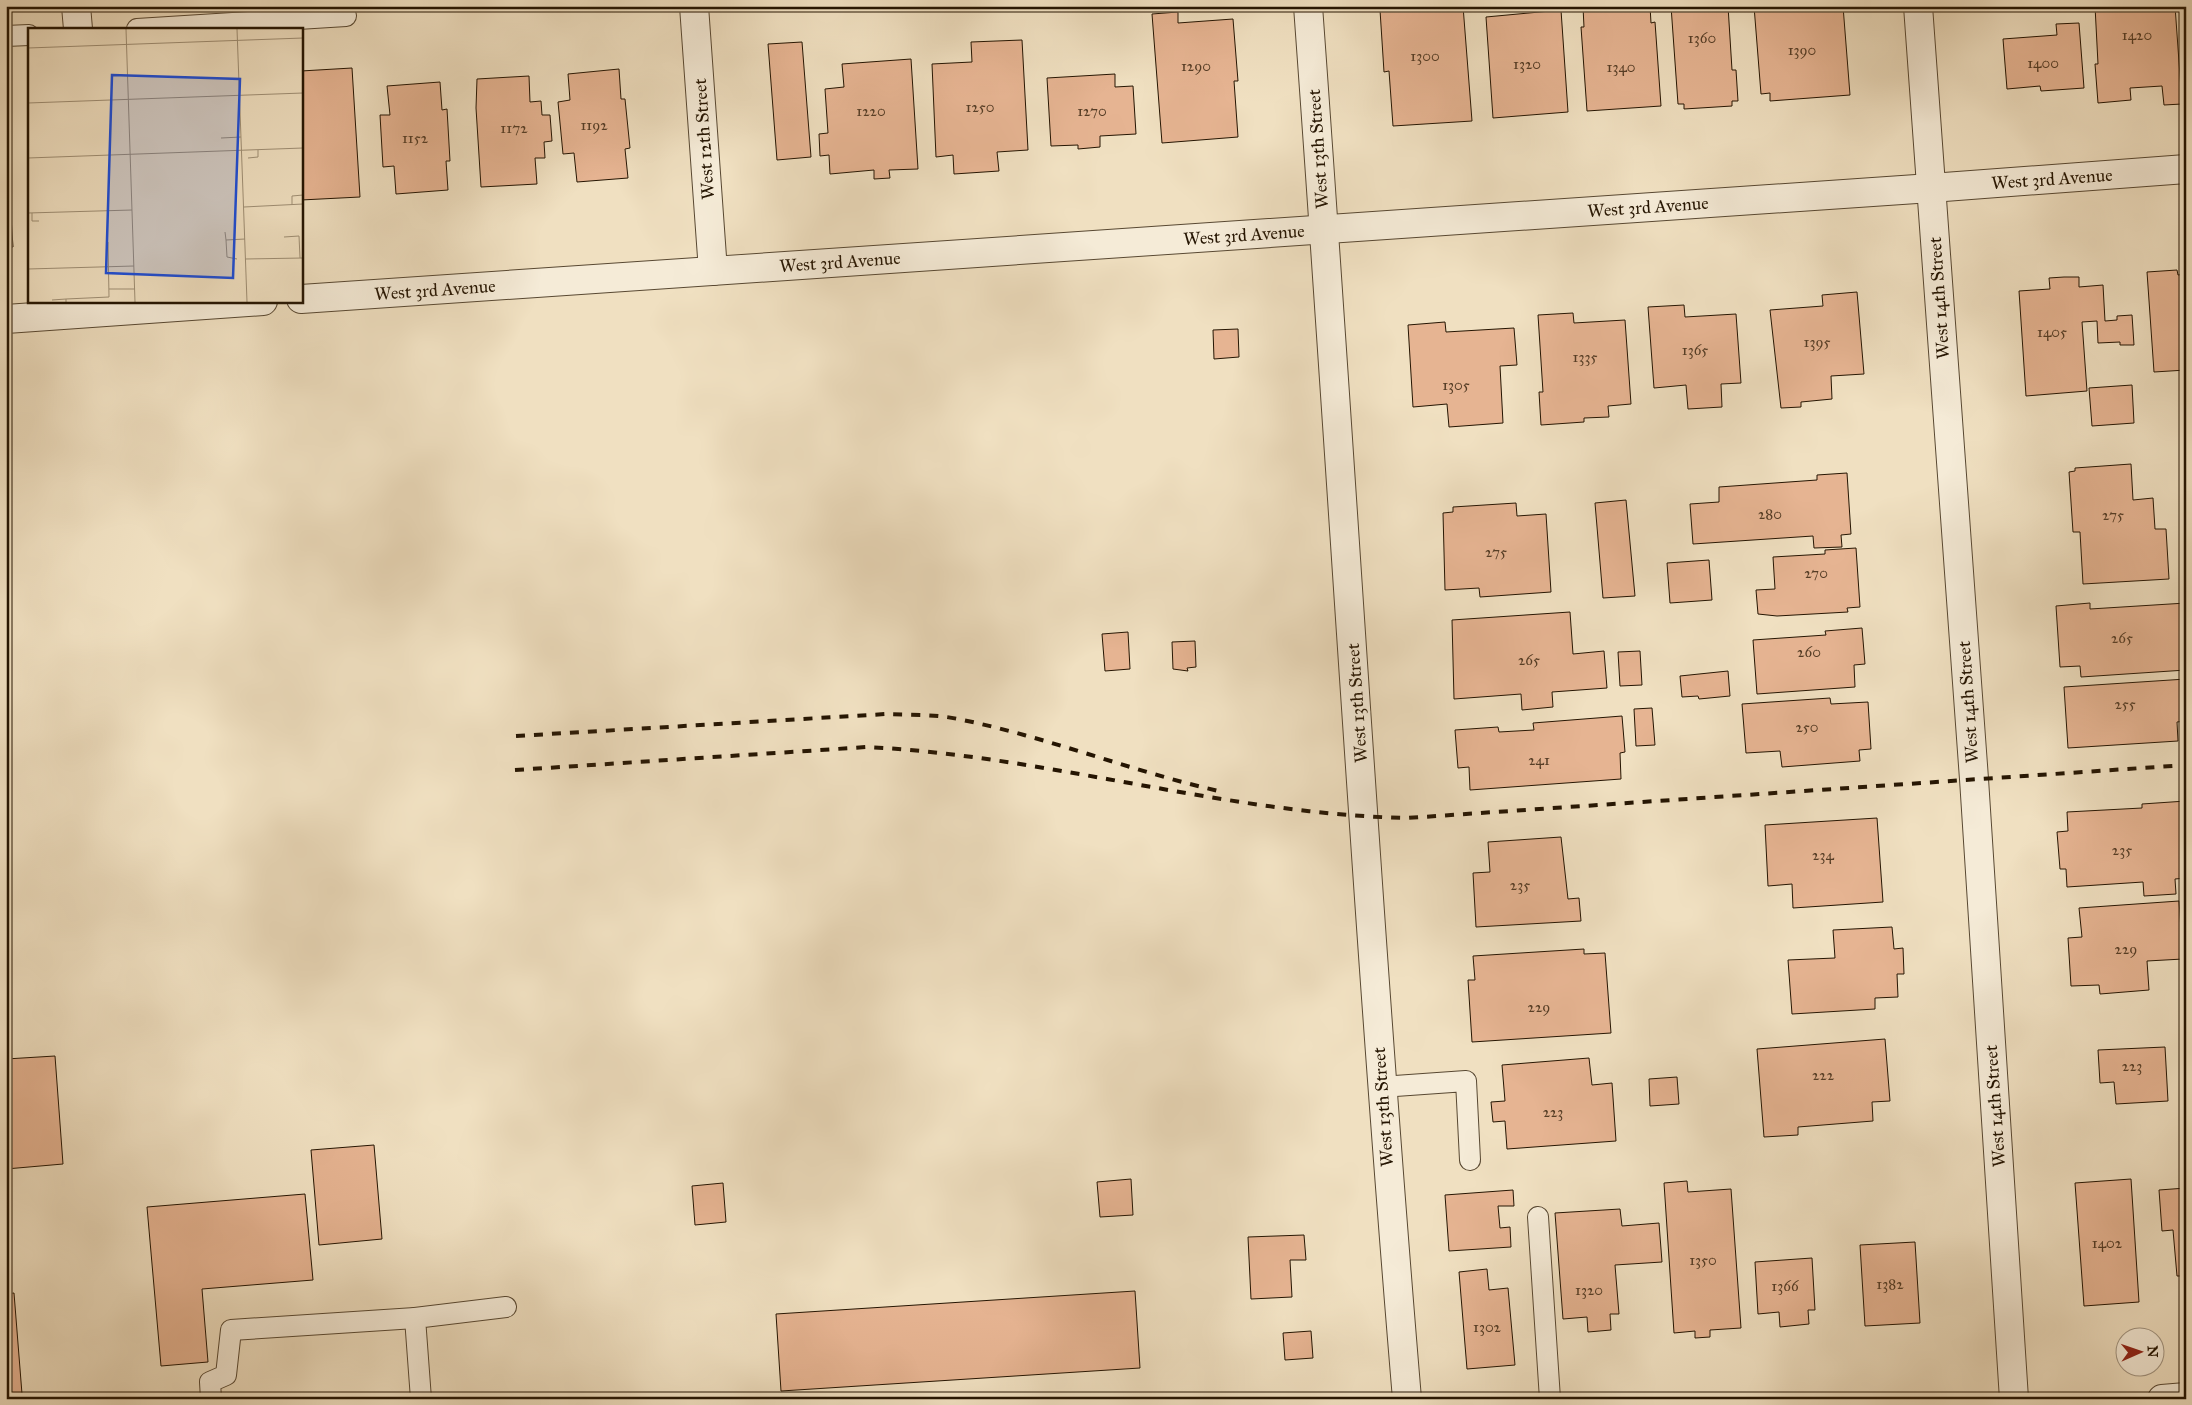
<svg xmlns="http://www.w3.org/2000/svg" width="2192" height="1405" font-family="'IM FELL Great Primer',serif">
  <style>
    .building { fill: #e6b492; stroke: #251502 }
    .lines { fill: none; stroke-linecap: round; stroke-linejoin: round }
    .service-casing { stroke: #584832; stroke-width: 22 }
    .minor-casing { stroke: #584832; stroke-width: 30 }
    .service { stroke: #f5ebd7; stroke-width: 20 }
    .minor { stroke: #f5ebd7; stroke-width: 28 }
    .rail { stroke: #251502; stroke-width: 4; stroke-dasharray: 9 9; stroke-linecap: butt }
    .labels { text-anchor: middle; stroke-width: 5; stroke-linejoin: round; paint-order: stroke }
    .number-label { font-size: 15px; fill: #553d26 }
    .street-label { font-size: 18px; fill: #251502; stroke: #f5ebd7 }
    .inset-road { fill: none; stroke: #9f8f75; stroke-width: 1 }
    .view { fill: #1d4ed8; fill-opacity: 0.15; stroke: #1d4ed8; stroke-width: 2.5 }
    .inset-edge { fill: none; stroke: #251502; stroke-width: 2.5 }
  </style>
  <rect width="100%" height="100%" fill="#f0e0c1"/>
  <filter id="stains"><feTurbulence type="fractalNoise" baseFrequency=".004" numOctaves="4"/><feColorMatrix values="0 0 0 0 .2 0 0 0 0 .09 0 0 0 0 .02 0 0 0 .5 -.17"/></filter>
  <radialGradient id="worn" r=".72"><stop offset=".6" stop-color="#630" stop-opacity="0"/><stop offset="1" stop-color="#630" stop-opacity=".3"/></radialGradient>
  <g class="building">
    <polygon points="199,6 255,6 255,9 200,11"/>
    <polygon points="1388,6 1463,6 1472,121 1393,126 1389,71 1384,72 1380,10 1389,9"/>
    <polygon points="1650,6 1651,23 1655,22 1661,106 1587,111 1581,27 1584,27 1583,7"/>
    <polygon points="1671,6 1728,6 1732,70 1736,70 1738,101 1732,101 1732,106 1684,109 1684,104 1678,104"/>
    <polygon points="1754,6 1843,6 1850,95 1770,101 1770,93 1761,94"/>
    <polygon points="2095,6 2175,6 2182,104 2164,105 2162,86 2130,88 2131,100 2098,103 2095,64 2098,64"/>
    <polygon points="1561,10 1568,112 1493,118 1486,17"/>
    <polygon points="1178,12 1178,23 1233,19 1238,81 1234,81 1238,137 1162,143 1152,14"/>
    <polygon points="2079,23 2084,88 2041,91 2040,86 2007,89 2003,39 2057,35 2056,24"/>
    <polygon points="1022,40 1028,150 997,152 999,171 954,174 953,155 936,157 932,64 972,62 971,42"/>
    <polygon points="802,42 811,157 777,160 768,44"/>
    <polygon points="911,59 918,169 889,170 890,178 874,179 874,170 830,174 829,155 820,156 819,134 828,133 825,89 844,87 842,64"/>
    <polygon points="352,68 360,197 301,200 301,71"/>
    <polygon points="619,69 621,99 625,99 630,148 625,149 628,178 577,182 574,153 563,154 558,102 570,100 568,74"/>
    <polygon points="1115,74 1115,87 1133,86 1136,134 1100,136 1100,147 1078,149 1078,145 1051,146 1047,78"/>
    <polygon points="529,76 530,102 541,101 542,115 550,115 552,141 544,142 545,158 535,158 537,184 481,187 476,108 477,79"/>
    <polygon points="440,82 442,110 447,109 450,161 446,161 448,190 396,194 394,166 383,167 380,115 390,115 387,86"/>
    <polygon points="6,142 13,247 6,247"/>
    <polygon points="2177,270 2178,275 2186,274 2186,370 2154,372 2147,272"/>
    <polygon points="2064,277 2079,277 2079,287 2103,285 2105,321 2117,320 2117,316 2132,315 2134,345 2120,345 2120,342 2098,343 2097,321 2082,322 2087,391 2026,396 2019,291 2050,289 2049,278"/>
    <polygon points="1857,292 1864,374 1831,376 1832,399 1801,402 1801,407 1781,408 1770,310 1823,306 1822,295"/>
    <polygon points="1684,305 1685,317 1736,314 1741,383 1721,384 1722,407 1688,409 1686,385 1654,388 1648,307"/>
    <polygon points="1573,313 1574,323 1625,320 1631,404 1608,406 1609,417 1584,418 1584,422 1541,425 1539,392 1543,392 1538,315"/>
    <polygon points="1445,322 1446,332 1514,328 1517,365 1500,366 1503,423 1449,427 1447,404 1413,407 1408,325"/>
    <polygon points="1238,329 1239,357 1214,359 1213,330"/>
    <polygon points="2132,385 2134,423 2092,426 2089,388"/>
    <polygon points="2131,464 2133,500 2153,498 2155,529 2166,529 2169,579 2083,584 2080,532 2073,532 2069,472 2075,471 2075,468"/>
    <polygon points="1847,473 1851,534 1841,535 1842,547 1814,548 1813,536 1693,544 1690,504 1719,502 1719,487 1817,480 1817,475"/>
    <polygon points="1626,500 1635,596 1603,598 1595,503"/>
    <polygon points="1516,503 1517,516 1546,514 1551,592 1480,597 1479,588 1445,590 1443,513 1453,512 1453,507"/>
    <polygon points="1856,548 1860,607 1847,608 1848,612 1777,616 1758,614 1756,590 1775,589 1773,557 1825,554 1825,550"/>
    <polygon points="1709,560 1712,600 1670,603 1667,563"/>
    <polygon points="2090,603 2090,609 2186,603 2186,670 2081,677 2080,666 2060,667 2056,606"/>
    <polygon points="1570,612 1573,654 1604,651 1607,688 1552,692 1553,707 1522,710 1521,694 1454,699 1452,620"/>
    <polygon points="1862,628 1865,664 1854,665 1855,687 1757,694 1753,640 1826,635 1825,631"/>
    <polygon points="1128,632 1130,669 1105,671 1102,634"/>
    <polygon points="1195,641 1196,667 1187,668 1188,671 1173,669 1172,642"/>
    <polygon points="1640,651 1642,685 1620,686 1618,652"/>
    <polygon points="1728,671 1730,696 1699,699 1698,696 1682,697 1680,676"/>
    <polygon points="2186,679 2186,721 2177,722 2178,741 2068,748 2064,687"/>
    <polygon points="1830,698 1831,704 1868,702 1871,749 1859,750 1860,761 1782,767 1780,751 1746,753 1742,704"/>
    <polygon points="1652,708 1655,745 1636,746 1634,709"/>
    <polygon points="1622,716 1625,752 1620,753 1621,779 1470,790 1469,767 1458,768 1455,730 1498,727 1499,732 1534,730 1533,723"/>
    <polygon points="2186,801 2186,878 2175,879 2176,894 2144,896 2143,882 2067,887 2066,869 2060,869 2057,832 2068,831 2067,812 2142,808 2142,804"/>
    <polygon points="1877,818 1883,902 1793,908 1792,884 1768,886 1765,825"/>
    <polygon points="1561,837 1568,899 1579,898 1581,921 1476,927 1473,873 1490,872 1488,842"/>
    <polygon points="2179,901 2183,959 2147,961 2149,990 2100,994 2099,985 2071,986 2068,938 2082,937 2079,908"/>
    <polygon points="1892,927 1894,949 1903,948 1904,974 1897,974 1898,997 1875,998 1875,1009 1792,1014 1788,960 1835,958 1833,930"/>
    <polygon points="1584,949 1584,954 1605,953 1611,1033 1472,1042 1468,980 1475,980 1473,956"/>
    <polygon points="1885,1039 1890,1101 1872,1102 1873,1121 1798,1127 1798,1135 1764,1137 1757,1049"/>
    <polygon points="2165,1047 2168,1101 2116,1104 2114,1082 2100,1083 2098,1050"/>
    <polygon points="55,1056 63,1164 6,1169 6,1059"/>
    <polygon points="1589,1058 1592,1085 1612,1083 1616,1141 1507,1149 1505,1121 1493,1122 1491,1102 1505,1101 1502,1065"/>
    <polygon points="1677,1077 1679,1104 1650,1106 1649,1079"/>
    <polygon points="374,1145 382,1239 319,1245 311,1150"/>
    <polygon points="1131,1179 1133,1215 1100,1217 1097,1182"/>
    <polygon points="2131,1179 2139,1302 2084,1306 2075,1183"/>
    <polygon points="1687,1181 1688,1192 1731,1189 1741,1328 1710,1330 1710,1337 1695,1338 1695,1331 1674,1333 1664,1183"/>
    <polygon points="723,1183 726,1222 695,1225 692,1186"/>
    <polygon points="2186,1188 2186,1276 2177,1276 2173,1230 2162,1231 2159,1190"/>
    <polygon points="1513,1190 1514,1206 1498,1206 1500,1228 1510,1227 1511,1247 1449,1251 1445,1195"/>
    <polygon points="305,1194 313,1280 202,1289 208,1362 161,1366 147,1207"/>
    <polygon points="1620,1209 1622,1226 1659,1223 1662,1262 1615,1265 1619,1314 1610,1314 1611,1330 1588,1332 1587,1317 1563,1319 1555,1213"/>
    <polygon points="1304,1235 1306,1260 1290,1260 1292,1297 1251,1299 1248,1237"/>
    <polygon points="1915,1242 1920,1323 1865,1326 1860,1245"/>
    <polygon points="1812,1258 1815,1310 1808,1310 1809,1324 1780,1327 1779,1312 1758,1314 1755,1262"/>
    <polygon points="1487,1269 1489,1290 1508,1288 1515,1365 1467,1369 1459,1272"/>
    <polygon points="1135,1291 1140,1368 781,1391 776,1314"/>
    <polygon points="14,1293 22,1394 6,1395 6,1294"/>
    <polygon points="1311,1331 1313,1358 1285,1360 1283,1333"/>
  </g>
  <g class="lines">
    <g class="service-casing">
      <g id="service">
        <polyline points="137,29 346,16"/>
        <polyline points="6,36 29,35"/>
        <polyline points="1381,1087 1466,1081 1470,1160"/>
        <polyline points="1538,1217 1550,1399"/>
        <polyline points="211,1399 210,1382 226,1375 231,1330 415,1318"/>
        <polyline points="421,1399 415,1318 506,1307"/>
      </g>
    </g>
    <g class="minor-casing">
      <g id="minor">
        <polyline points="76,6 78,29"/>
        <polyline points="694,6 713,271"/>
        <path d="M1308,6C1342,470 1368,935 1407,1399"/>
        <polyline points="1918,6 1974,779 2014,1399"/>
        <polyline points="301,299 1931,188 2186,169"/>
        <polyline points="6,319 263,301"/>
        <polyline points="2162,1399 2186,1397"/>
      </g>
    </g>
    <use href="#service" class="service"/>
    <use href="#minor" class="minor"/>
    <g class="rail">
      <path d="M516,736L886,714C909,715 934,714 958,719C1048,737 1133,772 1223,792"/>
      <path d="M515,770L867,747C1049,756 1225,814 1407,818L2186,765"/>
    </g>
  </g>
  <g class="labels">
    <g class="number-label">
      <text x="2137" y="40">1420</text>
      <text x="1702" y="43">1360</text>
      <text x="1802" y="55">1390</text>
      <text x="1425" y="61">1300</text>
      <text x="2043" y="68">1400</text>
      <text x="1527" y="69">1320</text>
      <text x="1196" y="71">1290</text>
      <text x="1621" y="72">1340</text>
      <text x="980" y="112">1250</text>
      <text x="871" y="116">1220</text>
      <text x="1092" y="116">1270</text>
      <text x="594" y="130">1192</text>
      <text x="514" y="133">1172</text>
      <text x="415" y="143">1152</text>
      <text x="2052" y="337">1405</text>
      <text x="1817" y="347">1395</text>
      <text x="1695" y="355">1365</text>
      <text x="1585" y="362">1335</text>
      <text x="1456" y="390">1305</text>
      <text x="1770" y="519">280</text>
      <text x="2113" y="520">275</text>
      <text x="1496" y="557">275</text>
      <text x="1816" y="578">270</text>
      <text x="2122" y="643">265</text>
      <text x="1809" y="657">260</text>
      <text x="1529" y="665">265</text>
      <text x="2125" y="709">255</text>
      <text x="1807" y="732">250</text>
      <text x="1539" y="765">241</text>
      <text x="2122" y="855">235</text>
      <text x="1823" y="860">234</text>
      <text x="1520" y="890">235</text>
      <text x="2126" y="954">229</text>
      <text x="1539" y="1012">229</text>
      <text x="2132" y="1071">223</text>
      <text x="1823" y="1080">222</text>
      <text x="1553" y="1117">223</text>
      <text x="2107" y="1248">1402</text>
      <text x="1703" y="1265">1350</text>
      <text x="1890" y="1289">1382</text>
      <text x="1785" y="1291">1366</text>
      <text x="1589" y="1295">1320</text>
      <text x="1487" y="1332">1302</text>
    </g>
    <g class="street-label">
      <text transform="translate(704 139) rotate(-94)" y="6">West 12th Street</text>
      <text transform="translate(1318 149) rotate(-94)" y="6">West 13th Street</text>
      <text transform="translate(2052 179) rotate(-4)" y="6">West 3rd Avenue</text>
      <text transform="translate(1648 207) rotate(-4)" y="6">West 3rd Avenue</text>
      <text transform="translate(1244 235) rotate(-4)" y="6">West 3rd Avenue</text>
      <text transform="translate(840 262) rotate(-4)" y="6">West 3rd Avenue</text>
      <text transform="translate(435 290) rotate(-4)" y="6">West 3rd Avenue</text>
      <text transform="translate(1939 298) rotate(-94)" y="6">West 14th Street</text>
      <text transform="translate(1968 702) rotate(-94)" y="6">West 14th Street</text>
      <text transform="translate(1357 703) rotate(-94)" y="6">West 13th Street</text>
      <text transform="translate(1995 1106) rotate(-94)" y="6">West 14th Street</text>
      <text transform="translate(1383 1107) rotate(-94)" y="6">West 13th Street</text>
    </g>
  </g>
  <g transform="translate(28 28)">
    <rect width="275" height="275" fill="#f0e0c1"/>
    <path class="inset-road" d="M98,1L107,274M209,1L219,274M0,20L275,10M0,75L275,65M193,110L213,109M0,130L275,120M220,130L230,129V122M264,177V168L275,167M216,179L275,176M0,185L104,182M4,185V193H11M197,204L198,212L217,211M256,209L271,208L272,230M198,212L199,229L209,231M217,231L275,230M0,241L106,238M81,261H107M38,271L81,269L80,214M24,272L38,271V274"/>
    <path class="view" d="M84,47L212,51L205,250L78,245Z"/>
    <rect width="275" height="275" class="inset-edge"/>
  </g>
  <rect width="2192" height="1405" fill="none" stroke="#f0e0c1" stroke-width="25"/>
  <rect x="8" y="8" width="2177" height="1390" fill="none" stroke="#251502" stroke-width="2.5"/>
  <rect x="12" y="12" width="2167" height="1380" fill="none" stroke="#251502"/>
  <g transform="translate(2140 1352) rotate(88)"><circle r="24" fill="#f5ebd7" stroke="#a29582"/>
  <path d="M0-4L9 19L0 12L-9 19Z" fill="#8f2418"/>
  <text y="-8" font-size="14" font-weight="bold" text-anchor="middle" fill="#251502">N</text>
  </g>
  <rect width="100%" height="100%" filter="url(#stains)"/>
  <rect width="100%" height="100%" fill="url(#worn)"/>
</svg>
